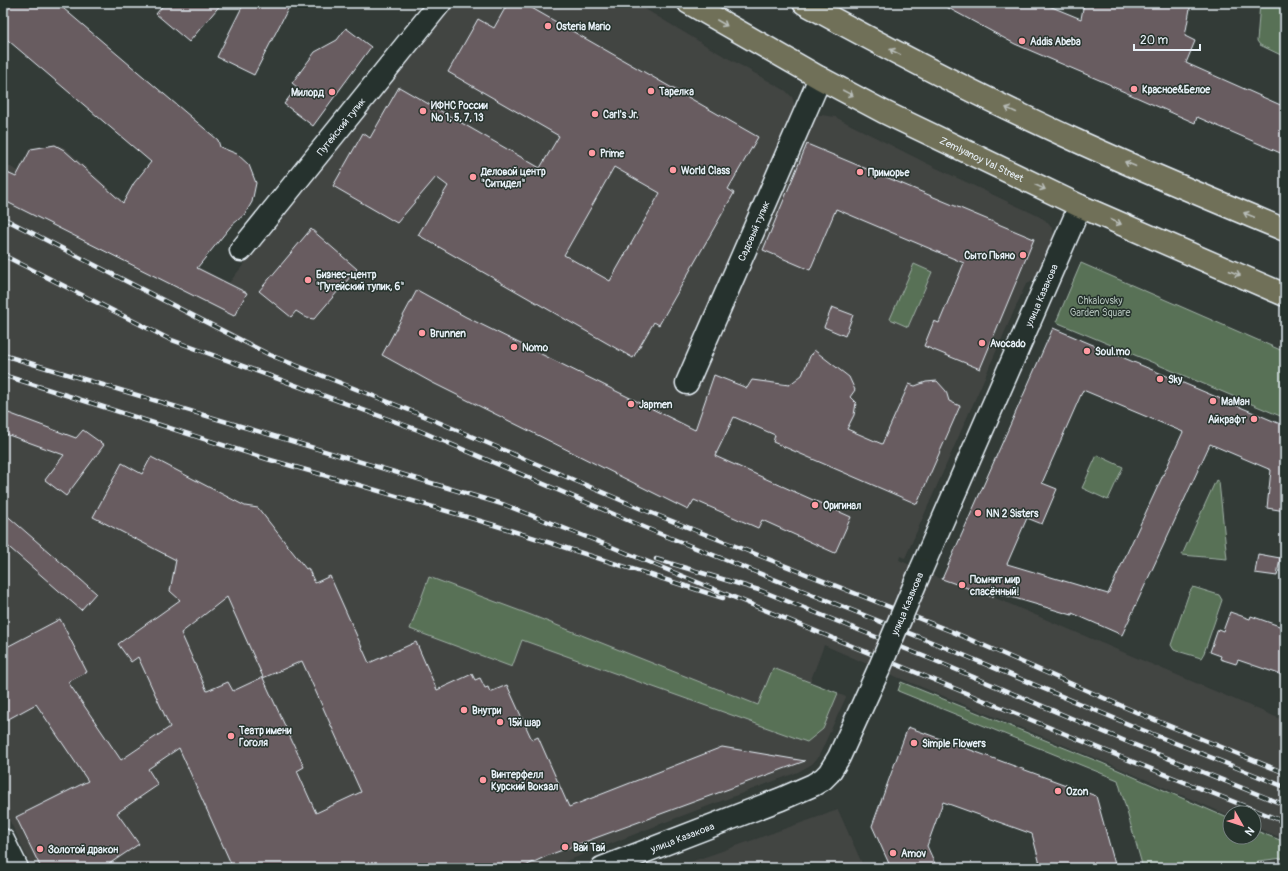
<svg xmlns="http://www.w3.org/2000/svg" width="1288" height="871" font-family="Pangolin,sans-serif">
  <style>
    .built { fill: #434543 }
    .green { fill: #597156; stroke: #a0b1a7 }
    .building { fill: #675c60; stroke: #e8f1f8; fill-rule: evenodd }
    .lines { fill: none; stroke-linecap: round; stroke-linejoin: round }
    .minor-casing { stroke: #e8f1f8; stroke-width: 25 }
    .major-casing { stroke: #e8f1f8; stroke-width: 25 }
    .minor { stroke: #26332d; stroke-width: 22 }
    .major { stroke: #706f59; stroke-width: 22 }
    .rail-casing { stroke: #e8f1f8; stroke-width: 4.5 }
    .rail { stroke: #26332d; stroke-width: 3; stroke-dasharray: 9; stroke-linecap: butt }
    .minor-bridge-casing { stroke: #e8f1f8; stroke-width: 25; stroke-linecap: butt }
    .minor-bridge { stroke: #26332d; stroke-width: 22 }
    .oneway { stroke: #b8bdb8 }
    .poi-dot { fill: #ff9aa2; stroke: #26332d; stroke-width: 1.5 }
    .labels { text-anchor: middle; stroke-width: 3; stroke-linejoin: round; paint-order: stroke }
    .poi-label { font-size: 10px; font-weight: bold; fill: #e8f1f8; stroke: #26332d; text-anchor: start }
    .street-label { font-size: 10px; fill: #e8f1f8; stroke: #26332d }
    .park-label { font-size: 10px; fill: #afbeb7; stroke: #26332d }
  </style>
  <rect width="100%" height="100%" fill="#333b37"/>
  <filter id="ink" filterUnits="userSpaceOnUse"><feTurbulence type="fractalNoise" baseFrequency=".025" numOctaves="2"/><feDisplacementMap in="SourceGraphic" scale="8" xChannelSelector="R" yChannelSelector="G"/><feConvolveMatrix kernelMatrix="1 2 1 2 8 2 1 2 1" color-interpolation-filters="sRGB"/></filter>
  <g filter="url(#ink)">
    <g class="built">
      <polygon points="452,3 635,3 710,48 786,91 792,97 796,110 814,118 821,115 835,117 934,167 1036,215 1045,220 1052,228 1054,236 1054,241 1042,271 1025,286 905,558 900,556 899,560 939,578 993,597 1285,721 1285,839 1254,827 1254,813 1230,813 1230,816 1103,761 897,677 824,645 810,682 846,697 822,749 818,757 812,764 798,772 663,823 549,868 32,868 3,806 3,163 18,171 30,148 56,144 65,148 127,205 117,225 229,283"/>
      <polygon points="838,810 864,868 689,868 688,863"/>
    </g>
    <g class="green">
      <polygon points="1260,3 1285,3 1285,57 1260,45 1257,41"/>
      <polygon points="1081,263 1285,352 1285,418 1056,322"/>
      <polygon points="914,264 932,272 908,327 890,319"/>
      <polygon points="1097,455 1123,467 1108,500 1082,488"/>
      <polygon points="1216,480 1219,482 1227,559 1182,555"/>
      <polygon points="429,577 531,615 758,705 773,668 838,693 823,729 807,742 522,640 512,667 410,629"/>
      <polygon points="1193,587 1219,595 1222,600 1204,653 1201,658 1174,650 1171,645 1189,593"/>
      <polygon points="901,682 1102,763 1230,819 1230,837 1254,837 1254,830 1285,842 1285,868 1284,868 1283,858 1258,861 1258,868 1143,868 1118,780 898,691"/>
    </g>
    <g class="building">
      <polygon points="3,3 57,3 218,140 220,147 237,154 249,165 256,183 252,202 245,214 231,226 197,268 247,293 234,316 3,200 3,171 16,177 31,149 55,145 64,150 123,203 134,183 151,162 3,36"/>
      <polygon points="165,3 222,3 189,42 156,14"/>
      <polygon points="244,3 291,3 254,75 217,57"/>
      <path d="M508,3H523L758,137L728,189L734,193L659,325L654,322L633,358L418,235L448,186L436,177L397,223L333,186L363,133L370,138L399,87L540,168L559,136L448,72L478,19L494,28ZM614,167L660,193L610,281L564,255Z"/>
      <polygon points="939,3 1042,3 1081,19 1084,3 1191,3 1185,36 1195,41 1186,63 1285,107 1285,155 1197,117 1195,123 1111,86 1111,85 1015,44"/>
      <polygon points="346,28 371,47 313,126 284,104 297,87 292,83 315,52 337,40"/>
      <polygon points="807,144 1034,239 980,369 924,346 934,321 939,323 964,263 836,209 810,270 763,250"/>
      <polygon points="311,229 357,269 314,319 307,318 296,311 291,317 259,291"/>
      <polygon points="417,290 466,317 695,430 714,375 747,388 752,380 789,385 802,375 811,354 812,355 814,350 849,377 855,390 850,397 856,403 854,415 847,429 882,444 909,384 915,386 926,382 937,381 946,391 949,401 960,406 917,504 773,442 775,435 734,417 715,456 851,517 835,553 762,520 758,528 694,500 688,510 431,382 382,355"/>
      <polygon points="832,307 853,315 845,336 824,327"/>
      <path d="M1053,328L1285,426V511L1267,508L1271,470L1210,444L1122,635L1072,613V615L994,592L993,597L942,579ZM1083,390L1183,432L1108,594L1007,564L1027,518L1042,524L1057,489L1042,483Z"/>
      <polygon points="3,411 76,438 83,430 104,445 66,496 45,480 64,455 3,433"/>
      <path d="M151,457L245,506L258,508L306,569L308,568L315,583L330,576L369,663L416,642L437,690L472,674L475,680L480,678L485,688L488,687L490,692L507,685L532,740L538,737L569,807L722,747L805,761L549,855L521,868H233L179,748L148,769L158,785L117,813L139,844L103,868H41L16,817L88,781L36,704L3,722V649L60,619L87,672L68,682L121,760L170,727L138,657L131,662L118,644L180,600L170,591L176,560L93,517L122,463L142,474ZM227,597L263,677L233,691L228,682L207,691L181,633ZM302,661L361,792L316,813L297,771L304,767L263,678Z"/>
      <polygon points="3,512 96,593 81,610 3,542"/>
      <polygon points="1258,554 1280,558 1277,576 1255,573"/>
      <polygon points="1230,612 1250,619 1251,616 1285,628 1285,676 1238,660 1236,664 1220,659 1221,656 1210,652 1218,629 1223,631"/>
      <polygon points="908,727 1096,796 1116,868 1041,868 1032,834 943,802 927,846 937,868 891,868 872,826"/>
    </g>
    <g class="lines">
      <g class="minor-casing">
        <g id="minor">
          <path id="s1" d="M241,250L440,3"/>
          <path id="s2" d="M687,383L820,78"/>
          <path id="s3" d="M921,570L1080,206"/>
          <polyline points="3,840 17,868"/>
          <path id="s4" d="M602,868L781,799L813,785L823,779L829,773L839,757L879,669"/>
        </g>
      </g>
      <g class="major-casing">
        <g id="major">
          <path id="s5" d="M689,3L820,78L884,112L1080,206L1285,295"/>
          <path d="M804,3C894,52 984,99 1077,141C1145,172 1215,201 1285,230"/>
        </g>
      </g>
      <use href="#minor" class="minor"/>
      <use href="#major" class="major"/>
      <g class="rail-casing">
        <g id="rail">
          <polyline points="3,218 270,355 424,416 644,510 953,632 1145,716 1285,773"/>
          <polyline points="3,255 169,339 418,430 653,531 949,649 1140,729 1285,787"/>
          <polyline points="3,355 505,505 612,547 1121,757 1285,822"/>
          <polyline points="3,375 267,459 352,483 494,525 723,598"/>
          <polyline points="656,559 762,591 938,662 1130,743 1285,805"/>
        </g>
      </g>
      <use href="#rail" class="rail"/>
      <g class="minor-bridge-casing">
        <g id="minor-bridge">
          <path id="s6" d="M879,669L921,570"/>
        </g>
      </g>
      <use href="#minor-bridge" class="minor-bridge"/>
    </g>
    <defs><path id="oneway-shaft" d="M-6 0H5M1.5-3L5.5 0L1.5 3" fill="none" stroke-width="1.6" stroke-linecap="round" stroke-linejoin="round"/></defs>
    <g class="oneway">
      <use href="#oneway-shaft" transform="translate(722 23) rotate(30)"/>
      <use href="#oneway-shaft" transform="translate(895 52) rotate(-153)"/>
      <use href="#oneway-shaft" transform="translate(848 93) rotate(28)"/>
      <use href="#oneway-shaft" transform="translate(1011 110) rotate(-155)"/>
      <use href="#oneway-shaft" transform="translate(1130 164) rotate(-157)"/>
      <use href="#oneway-shaft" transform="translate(1040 187) rotate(25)"/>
      <use href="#oneway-shaft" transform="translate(1249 215) rotate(-157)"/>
      <use href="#oneway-shaft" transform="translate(1116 222) rotate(24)"/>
      <use href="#oneway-shaft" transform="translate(1235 273) rotate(23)"/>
    </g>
  </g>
  <g class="poi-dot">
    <circle cx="548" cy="26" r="4"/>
    <circle cx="1022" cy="41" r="4"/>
    <circle cx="1134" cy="89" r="4"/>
    <circle cx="651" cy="91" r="4"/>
    <circle cx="332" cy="92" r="4"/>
    <circle cx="423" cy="111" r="4"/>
    <circle cx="595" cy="114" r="4"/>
    <circle cx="592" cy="153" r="4"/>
    <circle cx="673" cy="170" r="4"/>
    <circle cx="860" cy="172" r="4"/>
    <circle cx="473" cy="177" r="4"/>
    <circle cx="1023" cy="255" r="4"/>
    <circle cx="308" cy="280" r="4"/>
    <circle cx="422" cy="333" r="4"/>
    <circle cx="982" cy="343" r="4"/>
    <circle cx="514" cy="347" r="4"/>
    <circle cx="1087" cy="351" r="4"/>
    <circle cx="1160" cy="379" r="4"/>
    <circle cx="1213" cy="401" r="4"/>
    <circle cx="631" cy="404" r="4"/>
    <circle cx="1254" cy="419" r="4"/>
    <circle cx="815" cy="505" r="4"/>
    <circle cx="978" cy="513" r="4"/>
    <circle cx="962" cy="585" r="4"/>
    <circle cx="464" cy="710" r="4"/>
    <circle cx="500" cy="722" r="4"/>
    <circle cx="231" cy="736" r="4"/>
    <circle cx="914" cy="743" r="4"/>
    <circle cx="483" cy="780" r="4"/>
    <circle cx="1058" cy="791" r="4"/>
    <circle cx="565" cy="847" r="4"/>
    <circle cx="40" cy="849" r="4"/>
    <circle cx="893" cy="853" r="4"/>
  </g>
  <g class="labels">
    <g class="poi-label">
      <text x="556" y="30">Osteria Mario</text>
      <text x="1030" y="45">Addis Abeba</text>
      <text x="1142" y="93">Красное&amp;Белое</text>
      <text x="659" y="95">Тарелка</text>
      <text x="324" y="96" text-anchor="end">Милорд</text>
      <text x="431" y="109">ИФНС России<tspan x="431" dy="12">№ 1, 5, 7, 13</tspan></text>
      <text x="603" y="118">Carl's Jr.</text>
      <text x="600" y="157">Prime</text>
      <text x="681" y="174">World Class</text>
      <text x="481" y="175">Деловой центр<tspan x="481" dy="12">"Ситидел"</tspan></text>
      <text x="868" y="176">Приморье</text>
      <text x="1015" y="259" text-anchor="end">Сыто Пьяно</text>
      <text x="316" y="278">Бизнес-центр<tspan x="316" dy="12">"Путейский тупик, 6"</tspan></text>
      <text x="430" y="337">Brunnen</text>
      <text x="990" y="347">Avocado</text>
      <text x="522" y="351">Nomo</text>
      <text x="1095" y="355">Soul.mo</text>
      <text x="1168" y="383">Sky</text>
      <text x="1221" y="405">МаМан</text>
      <text x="639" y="408">Japmen</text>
      <text x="1246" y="423" text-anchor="end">Айкрафт</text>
      <text x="823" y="509">Оригинал</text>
      <text x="986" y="517">NN 2 Sisters</text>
      <text x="970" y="583">Помнит мир<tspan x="970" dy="12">спасённый!</tspan></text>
      <text x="472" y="714">Внутри</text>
      <text x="508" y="726">15й шар</text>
      <text x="239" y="734">Театр имени<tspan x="239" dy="12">Гоголя</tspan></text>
      <text x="922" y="747">Simple Flowers</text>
      <text x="491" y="778">Винтерфелл<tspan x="491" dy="12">Курский Вокзал</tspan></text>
      <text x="1066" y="795">Ozon</text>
      <text x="573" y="851">Вай Тай</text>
      <text x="48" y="853">Золотой дракон</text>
      <text x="901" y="857">Amov</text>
    </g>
    <g class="street-label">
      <text dy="4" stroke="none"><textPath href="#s1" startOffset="159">Путейский тупик</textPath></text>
      <text dy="4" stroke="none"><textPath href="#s5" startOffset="332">Zemlyanoy Val Street</textPath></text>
      <text dy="4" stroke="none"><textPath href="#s2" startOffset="166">Садовый тупик</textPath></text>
      <text dy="4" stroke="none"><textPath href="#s3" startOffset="300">улица Казакова</textPath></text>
      <text dy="4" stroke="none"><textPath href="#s6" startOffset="71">улица Казакова</textPath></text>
      <text dy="4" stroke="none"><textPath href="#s4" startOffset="86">улица Казакова</textPath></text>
    </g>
    <g class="park-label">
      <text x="1100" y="304">Chkalovsky<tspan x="1100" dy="12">Garden Square</tspan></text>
    </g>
  </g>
  <rect width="1288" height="871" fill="none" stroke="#26332d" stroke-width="16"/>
  <rect x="8" y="8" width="1272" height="855" fill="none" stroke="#e8f1f8" stroke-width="1.5" filter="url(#ink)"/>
  <g transform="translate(1242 825) rotate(129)"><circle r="19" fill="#26332d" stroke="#747f7e"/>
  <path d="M0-3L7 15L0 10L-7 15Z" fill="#ff9aa2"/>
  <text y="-6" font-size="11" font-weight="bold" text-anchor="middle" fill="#e8f1f8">N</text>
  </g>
  <path d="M1134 44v6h66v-6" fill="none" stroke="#e8f1f8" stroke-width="2"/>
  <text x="1140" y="44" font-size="12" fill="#e8f1f8" stroke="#26332d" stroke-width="3" paint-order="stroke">20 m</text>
</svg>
